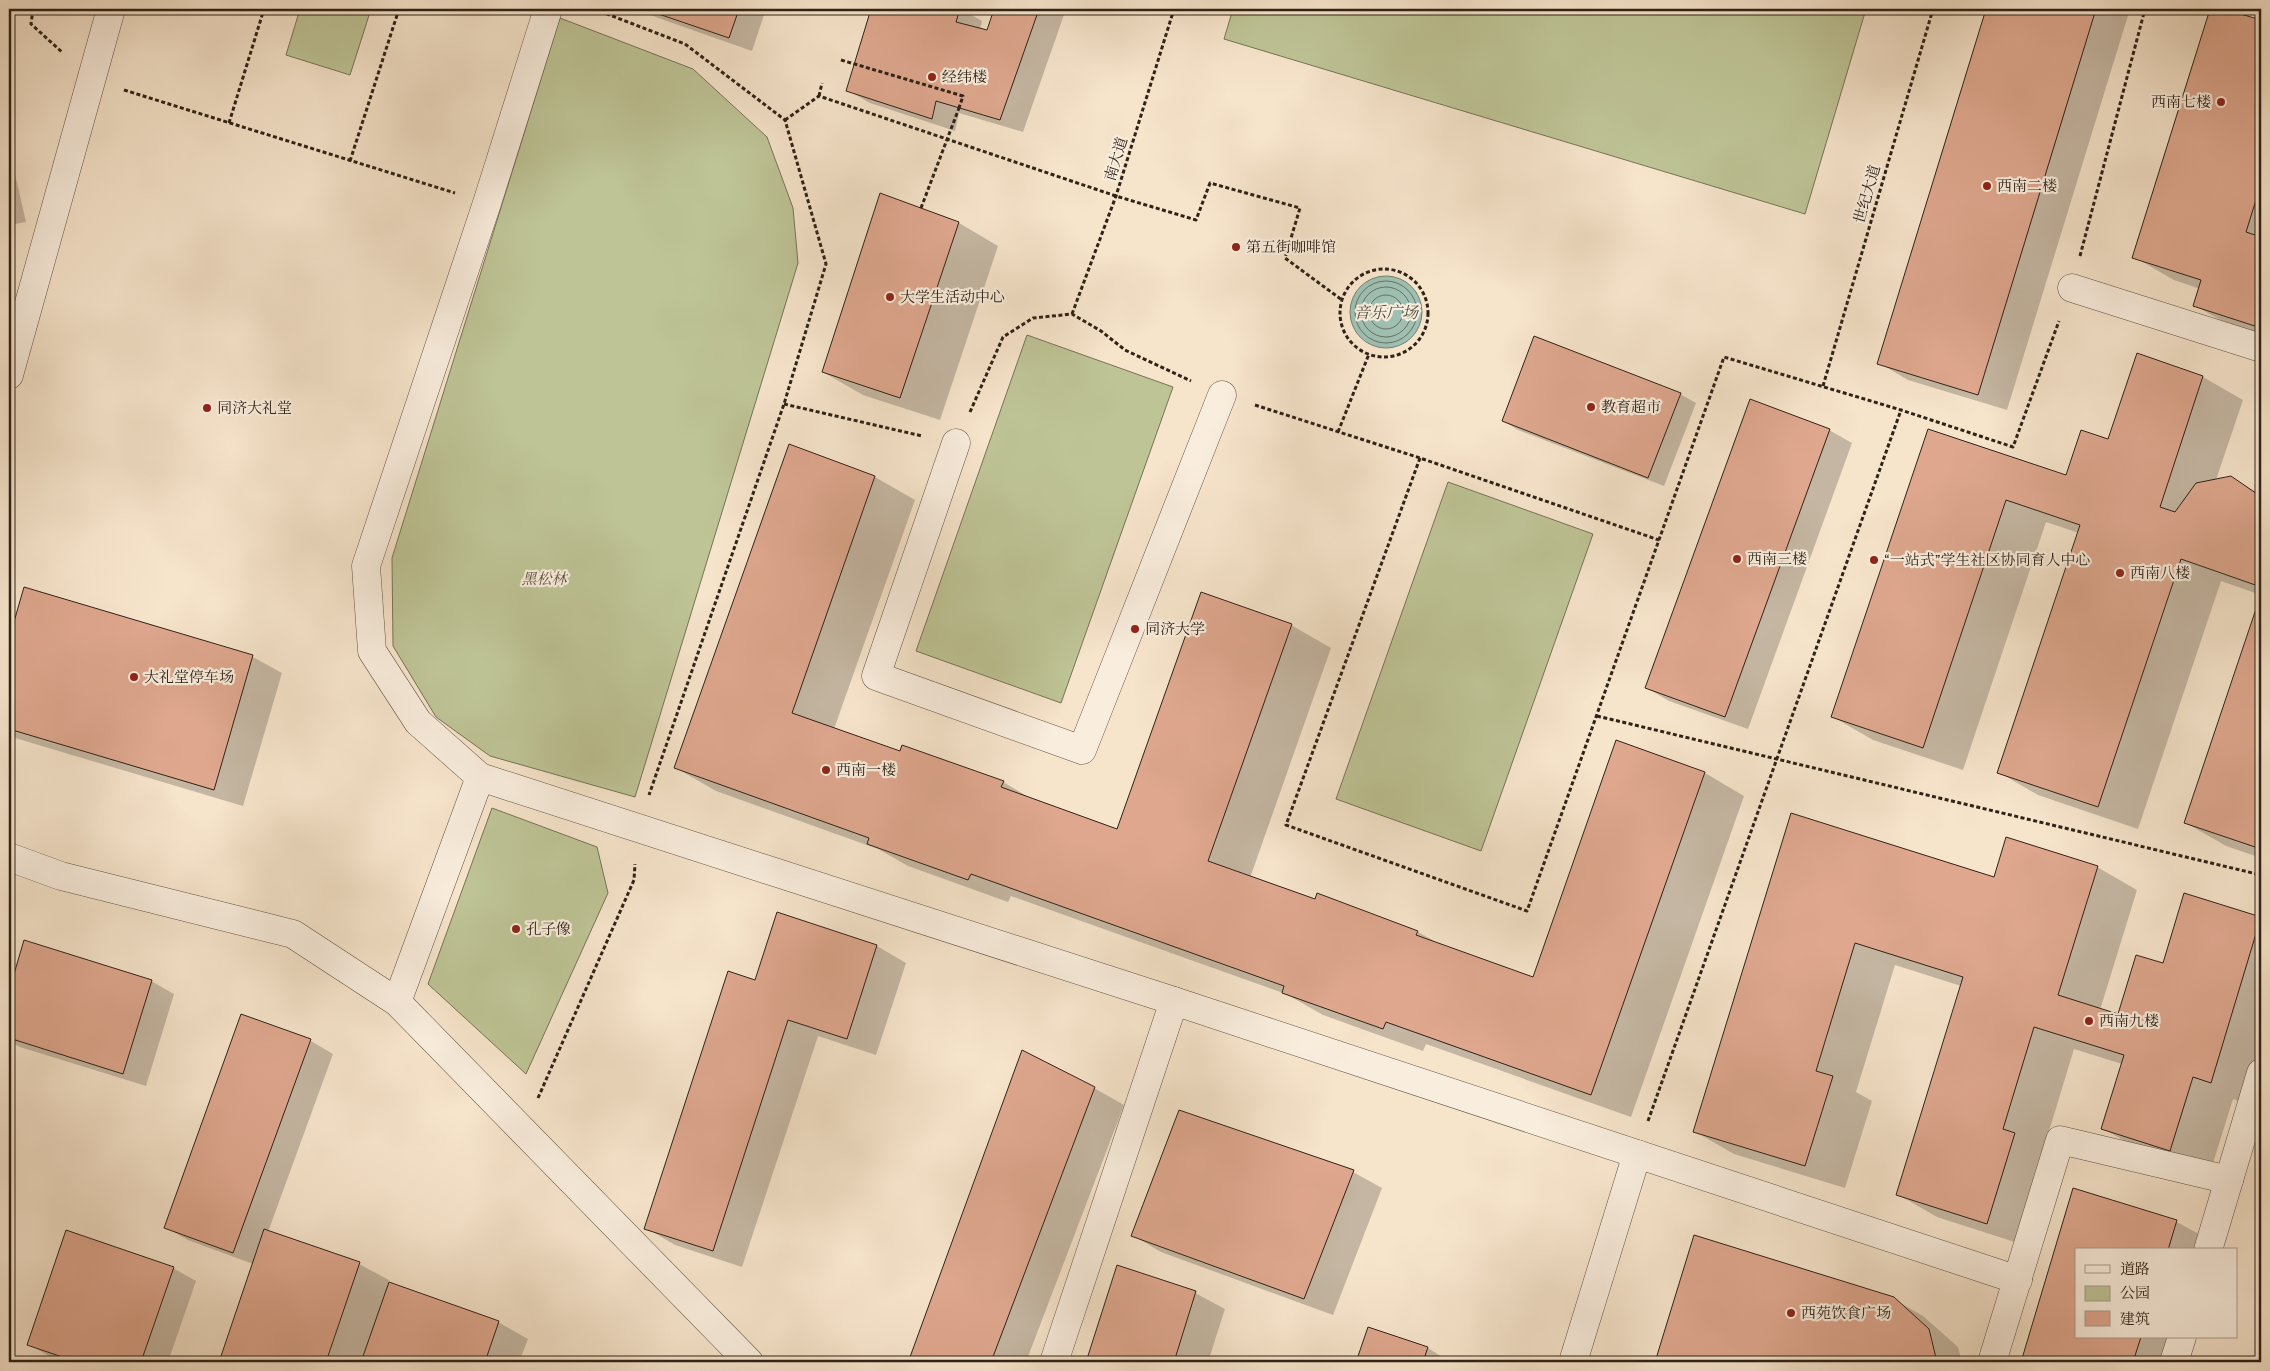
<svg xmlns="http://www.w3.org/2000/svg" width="2270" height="1371" font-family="Vollkorn,'Noto Serif SC',serif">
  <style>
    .green { fill: #bec496; stroke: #767356 }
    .water { fill: #9ebfb1; stroke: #728073 }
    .shadow { fill: #0003 }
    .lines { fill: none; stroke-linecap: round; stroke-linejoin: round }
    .shore { stroke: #667064; stroke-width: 1 }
    .building { fill: #dea78e; stroke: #2f2217 }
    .minor-casing { stroke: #615244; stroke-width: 29 }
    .path { stroke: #2f2217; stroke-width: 3; stroke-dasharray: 4 2.5; stroke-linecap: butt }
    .minor { stroke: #f9eddd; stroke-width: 28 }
    .path-bridge { stroke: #2f2217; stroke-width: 3; stroke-dasharray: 4 2.5; stroke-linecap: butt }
    .poi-dot { fill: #8f2418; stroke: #f9eddd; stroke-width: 2 }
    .labels { text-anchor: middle; stroke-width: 4.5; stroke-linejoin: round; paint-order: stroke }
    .poi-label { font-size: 15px; fill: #2f2217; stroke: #f9eddd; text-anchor: start }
    .street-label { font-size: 15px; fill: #2f2217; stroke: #f9eddd }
    .park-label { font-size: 15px; font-style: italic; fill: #5a533d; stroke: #f9eddd }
    .water-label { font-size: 16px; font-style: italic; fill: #505145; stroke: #f9eddd }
  </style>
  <rect width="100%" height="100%" fill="#f6e4cb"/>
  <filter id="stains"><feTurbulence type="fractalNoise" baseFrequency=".004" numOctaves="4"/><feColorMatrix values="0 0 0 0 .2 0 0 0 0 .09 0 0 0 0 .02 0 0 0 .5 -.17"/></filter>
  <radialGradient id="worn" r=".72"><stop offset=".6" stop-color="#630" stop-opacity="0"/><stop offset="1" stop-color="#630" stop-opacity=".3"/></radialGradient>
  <g class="green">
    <polygon points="300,9 371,9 350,75 286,55"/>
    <polygon points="1233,9 1866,9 1805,214 1224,39"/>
    <polygon points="560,18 693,69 767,137 793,208 798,263 635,797 490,756 436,717 393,646 392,558"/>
    <polygon points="1027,335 1173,387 1061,703 916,651"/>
    <polygon points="1448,482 1593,534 1481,851 1336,799"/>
    <polygon points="492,808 597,847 608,893 526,1074 428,984"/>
  </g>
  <circle class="water" cx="1386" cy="312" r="36"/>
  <g class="shadow">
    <polygon points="633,9 766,9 752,51"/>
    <polygon points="873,9 961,9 982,21 980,29 988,31 995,9 1066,9 1023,132 959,113 955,131 870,103 847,90"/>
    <polygon points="1987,9 2130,9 2007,410 1908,380 1879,363"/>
    <polygon points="2212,9 2220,9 2261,22 2261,337 2234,328 2194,305 2200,289 2174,280 2134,257"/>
    <polygon points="9,148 26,222 9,225"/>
    <polygon points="959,223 998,246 940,420 863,395 823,372"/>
    <polygon points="2138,355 2203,377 2243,400 2216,480 2231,477 2261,495 2261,595 2221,581 2138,829 2038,795 1998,772 2079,533 2046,522 1963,770 1873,740 1833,717 1929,431 2067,477 2109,441"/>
    <polygon points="1680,394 1696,403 1664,486 1518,430 1503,421"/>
    <polygon points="1829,430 1852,443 1748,729 1669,701 1647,688"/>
    <polygon points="790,446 875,477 915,500 834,729 900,752 1003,782 1037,802 1118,830 1291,625 1331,648 1250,878 1316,901 1318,895 1418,932 1443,946 1534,979 1705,773 1744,796 1631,1117 1426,1044 1423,1051 1323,1015 1286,994 1011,896 1008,902 908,866 878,849 716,791 676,768"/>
    <polygon points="25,589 253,657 282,673 243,806 15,738 9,734 9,643"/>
    <polygon points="2261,598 2261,858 2226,846 2186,823"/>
    <polygon points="1792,815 1995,878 2097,867 2137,890 2100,1010 2119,1016 2163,965 2185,894 2261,918 2261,1071 2251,1105 2233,1099 2210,1173 2142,1151 2102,1128 2122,1064 2074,1049 2043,1151 2027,1246 1937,1217 1897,1194 1961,986 1895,965 1856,1092 1872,1101 1845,1188 1734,1154 1694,1131"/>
    <polygon points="25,942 151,981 174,994 146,1086 20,1047 9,1041 9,995"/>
    <polygon points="877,946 906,963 876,1055 818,1036 742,1267 675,1245 646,1228 756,981"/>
    <polygon points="242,1016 311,1041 333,1054 268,1232 359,1264 389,1280 388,1283 498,1322 528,1339 519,1362 220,1362 253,1264 188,1240 165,1227"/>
    <polygon points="1094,1088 1124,1105 1026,1362 921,1362 911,1357"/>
    <polygon points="1353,1172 1382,1188 1333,1315 1161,1252 1132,1235"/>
    <polygon points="2074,1190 2177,1222 2206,1238 2203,1250 2076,1250 2076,1337 2175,1337 2168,1362 2022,1362"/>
    <polygon points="1695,1237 1893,1299 1923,1316 1958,1347 1962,1362 1657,1362"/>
    <polygon points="1118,1267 1195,1293 1225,1309 1208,1362 1087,1362"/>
    <polygon points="173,1268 196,1281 168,1362 65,1362 51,1357 28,1344"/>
    <polygon points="1368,1328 1428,1348 1450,1362 1357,1362"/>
  </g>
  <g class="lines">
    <g class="shore">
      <circle cx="1386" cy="312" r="31"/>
      <circle cx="1386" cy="312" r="25"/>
      <circle cx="1386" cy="312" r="17"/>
    </g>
  </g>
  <g class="building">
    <polygon points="644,9 739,9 729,38"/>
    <polygon points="871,9 960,9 956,22 987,30 994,9 1039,9 1000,120 936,101 932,119 846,91"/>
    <polygon points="1986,9 2096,9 1978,395 1877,364"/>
    <polygon points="2210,9 2224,9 2261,20 2261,184 2246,232 2261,237 2261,328 2193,306 2201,280 2132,258"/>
    <polygon points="880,193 959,222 900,398 822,372"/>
    <polygon points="1534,336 1681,393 1648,478 1502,421"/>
    <polygon points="2137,353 2203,376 2160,507 2175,512 2196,483 2231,476 2260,496 2261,587 2181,559 2098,807 1997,773 2080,525 2006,500 1923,748 1831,717 1928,429 2066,475 2081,430 2108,439"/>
    <polygon points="1750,399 1830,429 1725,717 1645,688"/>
    <polygon points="789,444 875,476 792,713 900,751 902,745 1004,781 1001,787 1117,829 1201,592 1292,624 1208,861 1315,899 1317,893 1418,931 1416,935 1533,977 1616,740 1705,772 1591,1095 1386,1022 1383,1029 1282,993 1284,986 971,874 968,880 867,844 869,838 674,768"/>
    <polygon points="24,587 253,655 214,790 9,729 9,639"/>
    <polygon points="2261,594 2261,849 2184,823"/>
    <polygon points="1791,813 1994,877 2006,837 2098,866 2058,995 2118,1014 2136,955 2163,963 2184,893 2261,917 2211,1083 2193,1077 2170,1151 2101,1129 2124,1055 2034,1027 2003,1129 2015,1133 1987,1224 1896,1195 1963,977 1855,943 1816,1071 1833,1076 1805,1166 1693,1132"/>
    <polygon points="777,912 877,945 847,1039 788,1020 713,1251 644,1229 728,971 755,980"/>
    <polygon points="24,940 152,980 123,1074 9,1038 9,991"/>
    <polygon points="241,1014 311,1039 233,1253 164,1228"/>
    <polygon points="1022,1050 1095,1087 991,1362 920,1362 910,1357"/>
    <polygon points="1179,1110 1354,1170 1304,1299 1131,1236"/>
    <polygon points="2073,1188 2177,1220 2168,1250 2076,1250 2076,1337 2141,1337 2133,1362 2021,1362"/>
    <polygon points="264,1229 360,1262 326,1362 219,1362"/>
    <polygon points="66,1230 174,1267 141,1362 77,1362 27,1345"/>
    <polygon points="1694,1235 1894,1297 1929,1329 1937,1362 1655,1362"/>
    <polygon points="1117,1265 1196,1291 1174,1362 1086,1362"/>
    <polygon points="389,1282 499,1321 485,1362 361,1362"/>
    <polygon points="1368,1327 1428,1347 1423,1362 1356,1362"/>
  </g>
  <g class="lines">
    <g class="minor-casing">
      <g id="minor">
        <polyline points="2072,288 2261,348"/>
        <polyline points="9,375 111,9"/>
        <polyline points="956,443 876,676 1082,750 1222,395"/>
        <polyline points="480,777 418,722 372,651 366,566 487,203 548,9"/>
        <polyline points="9,857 61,876 293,934 397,1002 749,1362"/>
        <polyline points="397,1002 480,777 1174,1001 2018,1280"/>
        <polyline points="2208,1250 2261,1073"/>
        <polyline points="1054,1362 1174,1001"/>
        <polyline points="1573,1362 1637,1154"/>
        <polyline points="1992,1362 2060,1140 2229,1180"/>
        <polyline points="2174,1362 2182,1337"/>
      </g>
    </g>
    <g class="path">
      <polyline points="33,9 31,24 63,53"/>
      <polyline points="594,9 685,44 785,120 826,264 784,404 649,795"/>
      <polyline points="841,60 963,96 959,108"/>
      <polyline points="124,90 455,193"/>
      <polyline points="819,96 822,83"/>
      <polyline points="785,120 819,96 1116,196 1196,220 1210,183 1300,208 1285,258 1342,300"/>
      <polyline points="229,123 264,9"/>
      <polyline points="350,161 399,9"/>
      <polyline points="2080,256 2145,9"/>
      <circle cx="1384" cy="313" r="44"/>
      <polyline points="1072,314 1116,196 1174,9"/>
      <polyline points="1823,386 1933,9"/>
      <polyline points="784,404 922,436"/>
      <polyline points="1255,405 1420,458 1659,540"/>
      <polyline points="970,412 1003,337 1033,318 1072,314 1101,331 1125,350 1191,381"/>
      <polyline points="1338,432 1369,354"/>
      <polyline points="1420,458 1286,825 1527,911 1724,357 1901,410 2013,447 2059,321"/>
      <polyline points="1597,716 2261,875"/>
      <polyline points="538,1098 634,880 635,864"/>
      <polyline points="1648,1121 1901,410"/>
    </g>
    <use href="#minor" class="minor"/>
    <polyline class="path-bridge" points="921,208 959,108"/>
  </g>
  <g class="poi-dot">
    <circle cx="932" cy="77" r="5"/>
    <circle cx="2221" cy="102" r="5"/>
    <circle cx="1987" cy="186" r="5"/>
    <circle cx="1236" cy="247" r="5"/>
    <circle cx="890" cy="297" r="5"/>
    <circle cx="1591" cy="407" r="5"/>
    <circle cx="207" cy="408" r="5"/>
    <circle cx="1737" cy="559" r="5"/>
    <circle cx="1874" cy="560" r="5"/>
    <circle cx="2120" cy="573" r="5"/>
    <circle cx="1135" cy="629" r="5"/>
    <circle cx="134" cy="677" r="5"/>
    <circle cx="826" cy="770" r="5"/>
    <circle cx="516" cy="929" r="5"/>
    <circle cx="2089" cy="1021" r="5"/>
    <circle cx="1791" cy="1313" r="5"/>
  </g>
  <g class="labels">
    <g class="poi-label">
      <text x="942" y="82">经纬楼</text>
      <text x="2211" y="107" text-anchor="end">西南七楼</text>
      <text x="1997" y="191">西南二楼</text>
      <text x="1246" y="252">第五街咖啡馆</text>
      <text x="900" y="302">大学生活动中心</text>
      <text x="1601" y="412">教育超市</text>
      <text x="217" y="413">同济大礼堂</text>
      <text x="1747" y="564">西南三楼</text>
      <text x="1884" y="565">“一站式”学生社区协同育人中心</text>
      <text x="2130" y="578">西南八楼</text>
      <text x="1145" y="634">同济大学</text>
      <text x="144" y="682">大礼堂停车场</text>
      <text x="836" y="775">西南一楼</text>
      <text x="526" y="934">孔子像</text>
      <text x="2099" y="1026">西南九楼</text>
      <text x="1801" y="1318">西苑饮食广场</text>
    </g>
    <g class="street-label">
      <text transform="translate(1116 159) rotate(-73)" y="5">南大道</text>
      <text transform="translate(1867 194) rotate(-74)" y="5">世纪大道</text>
    </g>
    <g class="park-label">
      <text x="544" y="584">黑松林</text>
    </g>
    <g class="water-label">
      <text x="1386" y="318">音乐广场</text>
    </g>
  </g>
  <rect width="2270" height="1371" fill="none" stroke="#f6e4cb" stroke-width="30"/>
  <rect x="10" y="10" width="2250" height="1351" fill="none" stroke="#2f2217" stroke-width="2.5"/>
  <rect x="15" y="15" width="2240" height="1341" fill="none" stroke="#2f2217"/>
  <rect x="2075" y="1248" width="162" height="90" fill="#f9eddd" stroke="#a89c8e"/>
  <rect x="2085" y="1265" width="25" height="8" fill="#f9eddd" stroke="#a89c8e"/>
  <text x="2120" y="1274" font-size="15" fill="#2f2217">道路</text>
  <rect x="2085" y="1286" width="25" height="15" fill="#bec496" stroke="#a89c8e"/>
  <text x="2120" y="1298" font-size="15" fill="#2f2217">公园</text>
  <rect x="2085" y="1311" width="25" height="15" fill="#dea78e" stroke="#a89c8e"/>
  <text x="2120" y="1324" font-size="15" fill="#2f2217">建筑</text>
  <rect width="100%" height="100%" filter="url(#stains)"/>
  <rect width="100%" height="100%" fill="url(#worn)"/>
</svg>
